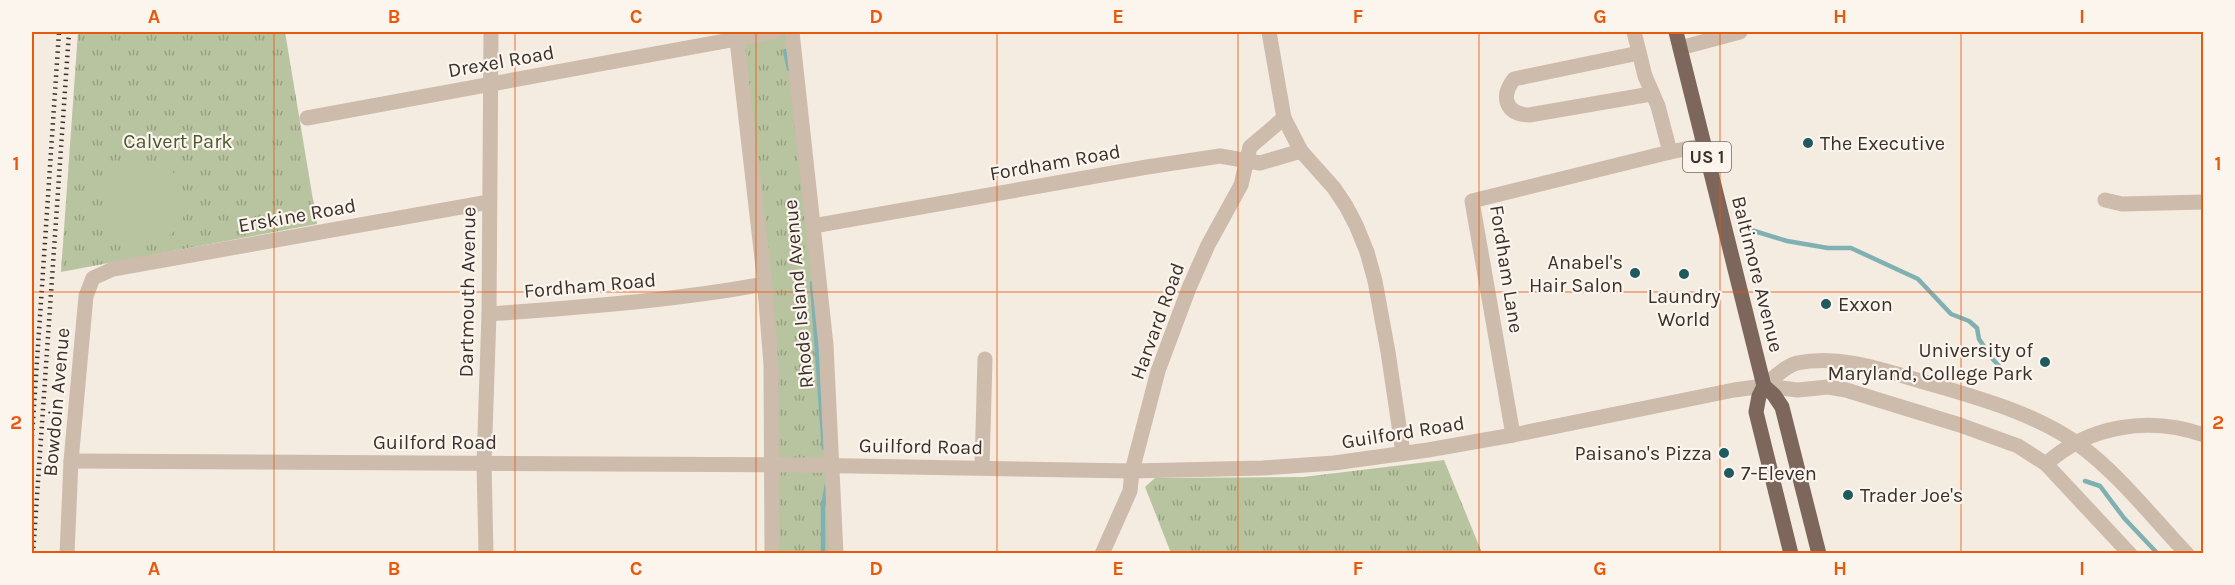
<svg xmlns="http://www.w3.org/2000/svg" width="2235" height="585" font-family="Karla,sans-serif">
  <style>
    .grass { fill: url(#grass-tufts) }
    .garden { fill: #b8c4a0 }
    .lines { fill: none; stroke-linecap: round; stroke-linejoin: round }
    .stream { stroke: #7fb0b2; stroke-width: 4.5 }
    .street { stroke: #cdbbac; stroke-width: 15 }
    .primary { stroke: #7d675c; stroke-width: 15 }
    .rail { stroke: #3b302b; stroke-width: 4.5; stroke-dasharray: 1.5 4.5; stroke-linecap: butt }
    .grid { fill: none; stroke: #e8590c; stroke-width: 1.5; stroke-opacity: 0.55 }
    .poi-dot { fill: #1f5a5e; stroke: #fbf5ee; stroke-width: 2 }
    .labels { text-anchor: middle; stroke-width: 4.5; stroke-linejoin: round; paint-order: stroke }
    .shield { fill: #fbf5ee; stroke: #756b66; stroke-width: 1.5 }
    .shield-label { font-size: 18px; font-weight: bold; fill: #3b302b }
    .street-label { font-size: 20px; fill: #3b302b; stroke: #fbf5ee }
    .park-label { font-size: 20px; fill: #4a5a2e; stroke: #fbf5ee }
    .poi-label { font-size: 20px; fill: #3b302b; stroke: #fbf5ee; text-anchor: start }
    .neatline { fill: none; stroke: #e8590c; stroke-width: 2 }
    .grid-label { font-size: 20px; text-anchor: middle; font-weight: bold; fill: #e8590c }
  </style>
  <defs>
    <pattern id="grass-tufts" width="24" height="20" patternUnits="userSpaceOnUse" patternTransform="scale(1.5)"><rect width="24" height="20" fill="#b8c4a0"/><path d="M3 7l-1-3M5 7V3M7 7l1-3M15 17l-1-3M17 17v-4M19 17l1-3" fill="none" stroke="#97a083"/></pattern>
  </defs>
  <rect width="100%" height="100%" fill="#f4ebe1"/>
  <g class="grass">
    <polygon points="78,32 285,32 317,224 61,272"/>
    <polygon points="736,32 792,32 813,226 836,553 777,553 778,507"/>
    <polygon points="1444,460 1482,553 1171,553 1145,487 1155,478 1303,477"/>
  </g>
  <path class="garden" d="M135,160C145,161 155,161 163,165C190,179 195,225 164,238C150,243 128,240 112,241L104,233C105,202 98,170 135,160Z"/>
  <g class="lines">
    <g class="stream">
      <polyline points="785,51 789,69"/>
      <polyline points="1751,230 1787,241 1828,248 1851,248 1918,279 1951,314 1969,321 1977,328 1979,339 1991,357 2006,374"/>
      <polyline points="812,283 824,448"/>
      <polyline points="2085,481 2100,486 2124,518 2158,554"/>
      <polyline points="823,554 823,507 827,484"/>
    </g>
    <g class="street">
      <polyline points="736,32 764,276 771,365 772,554"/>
      <polyline points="792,32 826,345 836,554"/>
      <polyline points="1269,32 1284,118 1301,151 1334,188 1346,206 1356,225 1367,252 1375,281 1388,352 1403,453"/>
      <polyline points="1634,32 1645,76 1658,106 1670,152"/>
      <polyline points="1680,48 1740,32"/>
      <path d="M1639,53L1514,79C1500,97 1506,114 1529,115L1651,94"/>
      <polyline points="307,118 774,32"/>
      <polyline points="2105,200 2122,204 2204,202"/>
      <polyline points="813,226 1147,167 1220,156 1260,163 1301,151"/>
      <path d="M489,314C582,307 673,301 765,284"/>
      <path d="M1764,386C1773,379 1785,366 1797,363C1843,354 1888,372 1931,384C1981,399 2034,413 2078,444C2119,474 2152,517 2187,554"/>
      <polyline points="1513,435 1472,201 1670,152 1705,145"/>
      <polyline points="71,461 799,465 1132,471 1263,468 1334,463 1428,450 1513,435 1734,390 1764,386 1798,390 1828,387 1846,390 1960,425 2018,446 2046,464 2130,554"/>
      <path d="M2046,464C2089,425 2149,416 2204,435"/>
      <polyline points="982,467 985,359"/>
      <polyline points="67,554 71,461 86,296 93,278 113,269 489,202"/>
      <polyline points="486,554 484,463 489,314 491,32"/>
      <polyline points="1102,554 1130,491 1132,471 1158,371 1189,288 1208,245 1241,185 1250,147 1284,118"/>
    </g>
    <g class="primary">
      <polyline points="1676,32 1764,386 1774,395 1782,407 1819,554"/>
      <polyline points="1764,386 1759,396 1756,412 1791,554"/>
    </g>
    <g class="rail">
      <polyline points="32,436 59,32"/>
      <polyline points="33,554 69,32"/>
    </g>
  </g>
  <path class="grid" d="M274,32V554M515,32V554M756,32V554M997,32V554M1238,32V554M1479,32V554M1720,32V554M1961,32V554M32,292H2204"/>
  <g class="poi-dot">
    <circle cx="1808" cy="143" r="6"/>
    <circle cx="1635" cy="273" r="6"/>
    <circle cx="1684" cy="274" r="6"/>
    <circle cx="1826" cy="304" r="6"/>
    <circle cx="2045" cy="362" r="6"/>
    <circle cx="1724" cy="453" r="6"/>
    <circle cx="1729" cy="473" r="6"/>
    <circle cx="1848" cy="495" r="6"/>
  </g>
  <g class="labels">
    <rect class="shield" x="1683" y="142" width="48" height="30" rx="4.5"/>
    <g class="shield-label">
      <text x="1707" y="163">US 1</text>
    </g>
    <g class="street-label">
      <text transform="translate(501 61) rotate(-10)" y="7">Drexel Road</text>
      <text transform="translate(1055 162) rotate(-10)" y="7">Fordham Road</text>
      <text transform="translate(297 215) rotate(-10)" y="7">Erskine Road</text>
      <text transform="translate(1507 269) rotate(81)" y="7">Fordham Lane</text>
      <text transform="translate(1758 274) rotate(76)" y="7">Baltimore Avenue</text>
      <text transform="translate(590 285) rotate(-5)" y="7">Fordham Road</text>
      <text transform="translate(467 292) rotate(-89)" y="7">Dartmouth Avenue</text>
      <text transform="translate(798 294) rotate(-95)" y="7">Rhode Island Avenue</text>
      <text transform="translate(1157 321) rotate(-70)" y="7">Harvard Road</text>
      <text transform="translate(56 402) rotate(-85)" y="7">Bowdoin Avenue</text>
      <text transform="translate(1403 432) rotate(-9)" y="7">Guilford Road</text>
      <text x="435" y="449">Guilford Road</text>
      <text transform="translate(921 446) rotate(1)" y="7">Guilford Road</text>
    </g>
    <g class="park-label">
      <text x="178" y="148">Calvert Park</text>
    </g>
    <g class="poi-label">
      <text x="1820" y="150">The Executive</text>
      <text x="1623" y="269" text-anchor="end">Anabel's<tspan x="1623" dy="23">Hair Salon</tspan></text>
      <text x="1684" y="303" text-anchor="middle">Laundry<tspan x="1684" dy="23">World</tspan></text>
      <text x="1838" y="311">Exxon</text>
      <text x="2033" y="357" text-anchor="end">University of<tspan x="2033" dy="23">Maryland, College Park</tspan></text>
      <text x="1712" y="460" text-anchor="end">Paisano's Pizza</text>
      <text x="1741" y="480">7-Eleven</text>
      <text x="1860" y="502">Trader Joe's</text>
    </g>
  </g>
  <rect width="2235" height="585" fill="none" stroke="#fbf5ee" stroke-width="66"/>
  <rect x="33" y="33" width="2169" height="519" class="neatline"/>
  <g class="grid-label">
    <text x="154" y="23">A</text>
    <text x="394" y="23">B</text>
    <text x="636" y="23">C</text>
    <text x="876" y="23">D</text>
    <text x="1118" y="23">E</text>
    <text x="1358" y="23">F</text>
    <text x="1600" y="23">G</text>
    <text x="1840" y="23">H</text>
    <text x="2082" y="23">I</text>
    <text x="16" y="170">1</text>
    <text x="2218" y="170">1</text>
    <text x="16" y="429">2</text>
    <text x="2218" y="429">2</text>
    <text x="154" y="575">A</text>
    <text x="394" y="575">B</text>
    <text x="636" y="575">C</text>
    <text x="876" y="575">D</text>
    <text x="1118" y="575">E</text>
    <text x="1358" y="575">F</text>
    <text x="1600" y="575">G</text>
    <text x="1840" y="575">H</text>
    <text x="2082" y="575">I</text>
  </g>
</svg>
